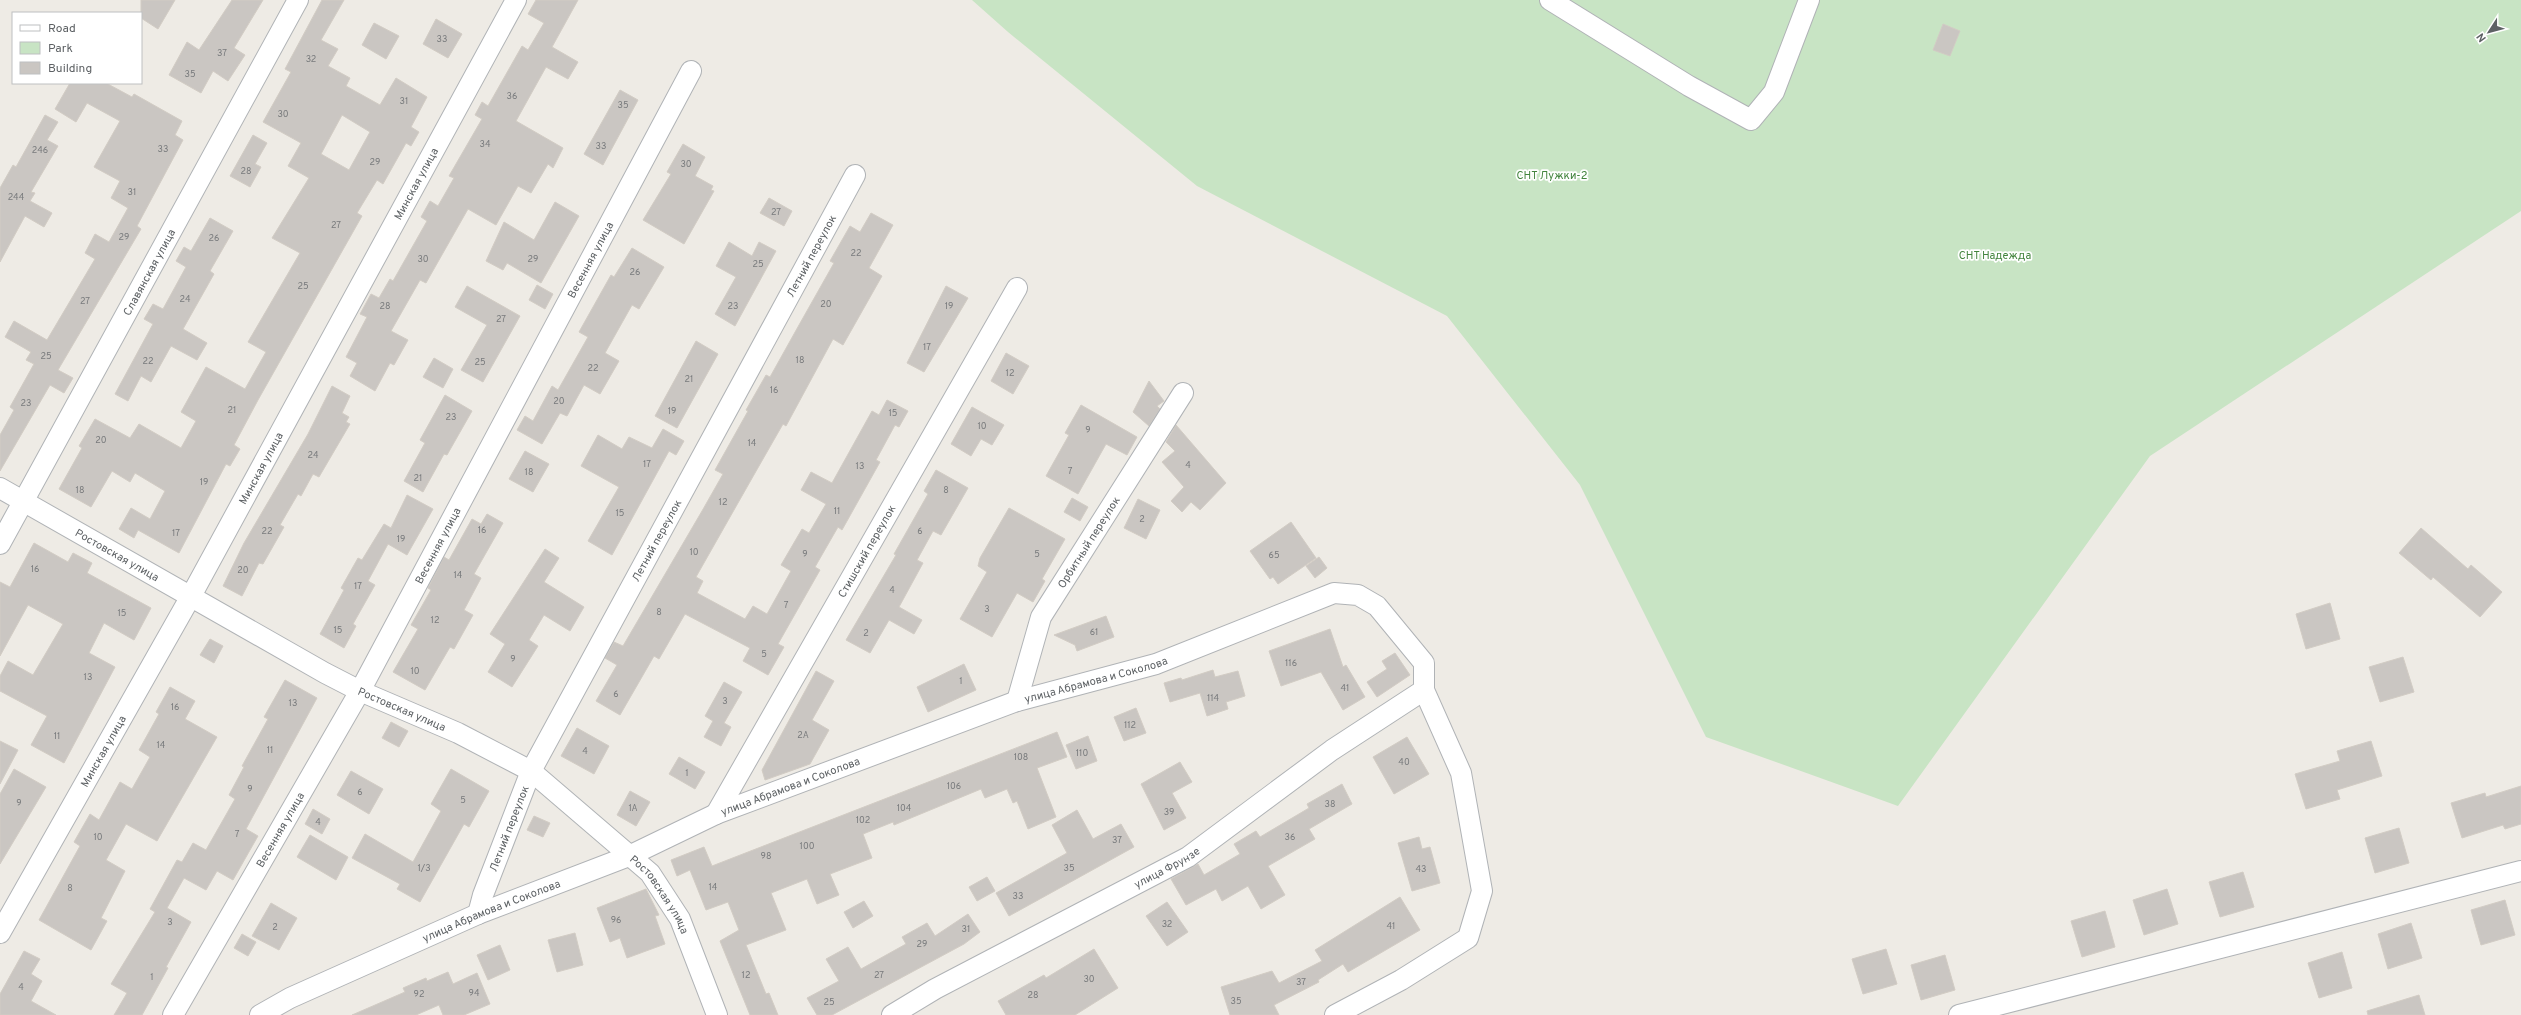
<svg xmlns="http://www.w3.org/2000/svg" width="2521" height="1015" font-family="Overpass,sans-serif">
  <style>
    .green { fill: #c8e4c4 }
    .building { fill: #cac6c2; stroke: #d2ccc4; fill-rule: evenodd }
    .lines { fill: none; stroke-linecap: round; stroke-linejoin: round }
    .minor-casing { stroke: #b0b3b6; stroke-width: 22 }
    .minor { stroke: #fff; stroke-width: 20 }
    .labels { text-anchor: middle; stroke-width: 3.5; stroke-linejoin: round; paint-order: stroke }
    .number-label { font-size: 9px; fill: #787a7c }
    .park-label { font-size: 11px; fill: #42843d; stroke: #fff }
    .street-label { font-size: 11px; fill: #5d6164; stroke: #fff }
  </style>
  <rect width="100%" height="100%" fill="#eeebe5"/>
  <polygon class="green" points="972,0 2521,0 2521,211 2150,456 1898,806 1706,737 1580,485 1447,316 1197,186 1008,32"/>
  <g class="building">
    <polygon points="141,0 175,0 158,29 141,18"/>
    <polygon points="232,0 263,0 234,48 245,55 228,81 213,71 201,93 169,75 187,42 199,50"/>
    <path d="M322,0H344L321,40L338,49L328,66L350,78L346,86L380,105L396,78L427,97L411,127L419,132L411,146L406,143L383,184L377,180L357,213L362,216L258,400L234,445L240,449L230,466L226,464L179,553L138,530L134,538L119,529L131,508L150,519L165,491L135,473L130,482L112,471L91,507L59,489L82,448L79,446L95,419L130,438L139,424L181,448L196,421L181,412L206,367L245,389L266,352L248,342L300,253L272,238L309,178L288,166L301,143L263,122L291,72L285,69ZM342,115L370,132L349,170L321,154Z"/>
    <polygon points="536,0 578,0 552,47 578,62 568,79 546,67 516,121 563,148 553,168 548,164 531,193 518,186 496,225 468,209 426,283 420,280 391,331 408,340 394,365 390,363 375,391 350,376 357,363 346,357 367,317 360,314 371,294 379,298 390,279 393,281 427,221 421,217 430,201 438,206 454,178 449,176 482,119 475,115 482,102 488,106 522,46 528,50 544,23 528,14"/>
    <polygon points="436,19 462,34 448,58 423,44"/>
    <polygon points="374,23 399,36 386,59 362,45"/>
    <polygon points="1943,24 1960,31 1950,56 1933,50"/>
    <polygon points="70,83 106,83 132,97 134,94 182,121 175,135 183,140 137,226 141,229 58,370 73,378 64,393 50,385 0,471 0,435 14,410 10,407 34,364 26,360 31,352 5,337 14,321 47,340 95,259 85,253 95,234 109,242 128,208 111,198 120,181 94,167 120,121 87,103 76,122 55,109"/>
    <polygon points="620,90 638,100 603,165 584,154"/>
    <polygon points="45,115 58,122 47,140 58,146 31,192 35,193 30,201 52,213 44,227 25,216 0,262 0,188 13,165 16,167"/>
    <polygon points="253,135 267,143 255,164 261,167 250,187 230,176"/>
    <polygon points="683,144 705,157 695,176 713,186 711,190 714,191 684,244 643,220 671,174 667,172"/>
    <polygon points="769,198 792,211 784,226 760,213"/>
    <polygon points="555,202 579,216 541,283 507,263 503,270 486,261 504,222 534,240"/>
    <polygon points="871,213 893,225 869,268 882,276 843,345 833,339 786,426 783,424 755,473 696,577 703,581 697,593 745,619 753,606 767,614 791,571 781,565 802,529 809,533 826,504 801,490 811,472 832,483 872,411 879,415 887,400 908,411 899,427 895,425 876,460 880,462 842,530 838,527 815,567 820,570 778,644 784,647 768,675 743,661 750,648 685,614 659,659 654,656 620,715 596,701 617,665 605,658 614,642 623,646 702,511 723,474 715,470 748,411 746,410 766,375 770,377 799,325 834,263 830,261 850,226 860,232"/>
    <polygon points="210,218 233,231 210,271 214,274 183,329 207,343 197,360 171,346 151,382 141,376 128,401 115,394 153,324 144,319 153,304 163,309 186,267 176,261 184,247 191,251"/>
    <polygon points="729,242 752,256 759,242 776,251 735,326 715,314 736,277 716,266"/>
    <polygon points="632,248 664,267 639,309 632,305 605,353 619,361 600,394 584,385 567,416 560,413 542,444 517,430 525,416 533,421 552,386 558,390 588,337 579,332 611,275 614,277"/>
    <polygon points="537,285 553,294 545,309 529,300"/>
    <polygon points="467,286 520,316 483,382 461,370 487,325 455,307"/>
    <polygon points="946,286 968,298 924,372 907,363"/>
    <polygon points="696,341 718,354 677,428 655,416"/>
    <polygon points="1006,353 1029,366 1013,394 991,381"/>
    <polygon points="434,358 453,369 443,388 423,377"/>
    <polygon points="1149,381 1164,401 1157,406 1160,409 1149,426 1133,412"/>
    <polygon points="332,386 350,396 342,413 349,417 346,422 350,424 319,477 313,474 301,496 298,494 280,525 284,527 263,564 259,563 242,596 223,586 244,543 308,434"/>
    <polygon points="445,395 472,411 447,455 444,454 423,492 404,481 425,443 420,440"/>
    <polygon points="1081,405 1137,437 1127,455 1106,444 1078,494 1046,476 1069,435 1065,433"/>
    <polygon points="972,407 1004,425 992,445 981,439 971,456 951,444"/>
    <polygon points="1176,425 1226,483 1200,510 1191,502 1182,512 1171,501 1184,487 1162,462 1175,451 1166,442"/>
    <polygon points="663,429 684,441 676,455 669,451 612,555 588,541 619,487 581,466 598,435 622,449 629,437 652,448"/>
    <polygon points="525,451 549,464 533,492 509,479"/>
    <polygon points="936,470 968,488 941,535 933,531 917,560 923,563 899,607 922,620 914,634 889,620 870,653 846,640 896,555 894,554 928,494 924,491"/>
    <polygon points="407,495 433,509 407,555 388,544 368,581 375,585 353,624 356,626 344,648 320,634 344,590 341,588 358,558 362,560 384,524 391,528"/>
    <polygon points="1072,498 1088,507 1080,521 1064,512"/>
    <polygon points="1138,499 1160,510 1146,539 1124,528"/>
    <polygon points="1009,508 1065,539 1042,579 1045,581 1033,602 1017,593 992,637 960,619 987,572 978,566 980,558"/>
    <polygon points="487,514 503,523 474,574 481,578 464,610 473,615 454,649 450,647 425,690 393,672 418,629 411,625 431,590 428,588 444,557 449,560 472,519 481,524"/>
    <polygon points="1291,522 1316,558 1278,584 1273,577 1270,579 1250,551"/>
    <polygon points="2421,528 2468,569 2471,565 2502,592 2480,617 2433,577 2431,580 2399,553"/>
    <polygon points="34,543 68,562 73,553 92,563 87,573 151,608 134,640 104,623 89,653 115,667 64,763 31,745 47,716 0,691 0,676 8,661 33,675 63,624 28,605 0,656 0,582 10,587"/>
    <polygon points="545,549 559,558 544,582 584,607 570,631 544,615 529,640 538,646 512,687 488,672 505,644 490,634"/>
    <polygon points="1319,557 1327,568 1315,578 1306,566"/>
    <polygon points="2330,603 2340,639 2306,649 2296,614"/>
    <polygon points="1106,616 1114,637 1077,651 1075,645 1054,635"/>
    <polygon points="1330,629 1343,667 1346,665 1365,697 1343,710 1321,672 1281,686 1269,651"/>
    <polygon points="210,639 223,646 214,663 200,655"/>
    <polygon points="1395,653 1410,675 1377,697 1367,682 1387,669 1382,661"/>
    <polygon points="2403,657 2414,692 2380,702 2369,667"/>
    <polygon points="964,664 976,690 928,712 917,687"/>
    <polygon points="1213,670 1215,677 1238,671 1245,696 1226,702 1228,709 1207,716 1200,693 1170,702 1164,683 1181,678 1182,680"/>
    <polygon points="816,671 834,681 812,720 829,730 810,764 765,780 762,770"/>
    <polygon points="285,680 317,698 246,829 258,836 233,880 217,871 206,890 184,878 167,908 191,922 166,967 168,968 142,1015 114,1015 127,993 111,984 155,912 150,909 177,860 182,862 193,843 206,850 235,799 229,795 244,767 242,766 268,719 264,717"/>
    <polygon points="724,682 742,692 724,723 731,727 721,746 704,737 713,721 705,716"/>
    <polygon points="170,687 195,701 185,719 217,737 157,841 126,824 106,860 125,871 101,918 107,921 91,950 39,920 80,846 74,842 90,814 99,820 120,782 132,789 150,757 139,750 159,714 156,712"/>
    <polygon points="1136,708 1146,733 1124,741 1114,717"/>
    <polygon points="391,722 408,731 399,747 382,738"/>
    <polygon points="577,728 609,746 594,774 561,756"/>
    <polygon points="1057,732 1067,757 1037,768 1056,817 1028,829 1017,801 1013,803 1007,789 985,798 981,789 894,825 893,822 863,834 872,858 830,874 839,895 817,904 807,879 771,893 786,930 746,945 766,994 769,993 778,1015 750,1015 720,941 739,930 728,902 706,910 690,870 677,876 671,860 704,847 712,866"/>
    <polygon points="1088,736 1097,761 1076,769 1066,745"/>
    <polygon points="1407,737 1429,774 1394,794 1373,757"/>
    <polygon points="0,741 18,750 0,784"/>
    <polygon points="2371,741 2382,776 2337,790 2340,799 2306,809 2295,774 2340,761 2337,751"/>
    <polygon points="679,757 705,772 695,789 669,774"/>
    <polygon points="1180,762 1192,782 1172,793 1186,818 1164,830 1141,784"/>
    <polygon points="14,769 46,787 0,864 0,794"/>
    <polygon points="451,769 489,791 469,827 464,824 420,902 397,889 400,884 352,858 365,834 413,862 441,811 431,804"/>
    <polygon points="351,771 383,789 369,814 337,795"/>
    <polygon points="1342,784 1352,804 1309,829 1315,839 1268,866 1285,895 1261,909 1248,886 1222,901 1216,889 1186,905 1171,879 1198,864 1204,875 1240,854 1234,844 1256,831 1260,837 1309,808 1307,804"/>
    <polygon points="2521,786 2521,824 2505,829 2503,825 2462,838 2451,803 2485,793 2486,797"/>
    <polygon points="630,791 650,802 636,826 617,815"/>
    <polygon points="313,809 330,819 322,834 305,824"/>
    <polygon points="1077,810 1093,839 1121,824 1134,847 1009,916 996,893 1067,853 1052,825"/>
    <polygon points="534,816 550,823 543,837 527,830"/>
    <polygon points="2399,828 2409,863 2375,873 2365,838"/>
    <polygon points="310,835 348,857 336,880 297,857"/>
    <polygon points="1419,837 1422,849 1430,847 1440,883 1412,891 1398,843"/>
    <polygon points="2243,872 2254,907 2220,917 2209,882"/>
    <polygon points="987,877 995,891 977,901 969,887"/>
    <polygon points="646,889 659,915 655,916 665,944 627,958 620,938 610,942 597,908"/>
    <polygon points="2167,889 2178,924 2144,935 2133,900"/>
    <polygon points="1400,897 1420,930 1348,972 1343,964 1318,980 1319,982 1274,1005 1279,1015 1230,1015 1221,987 1272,971 1279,983 1322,961 1315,950"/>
    <polygon points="2505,900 2515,935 2481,945 2471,910"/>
    <polygon points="864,901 873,916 853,928 844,912"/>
    <polygon points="1167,902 1188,932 1167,946 1146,916"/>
    <polygon points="271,903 297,918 279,950 252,936"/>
    <polygon points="2105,911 2115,947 2082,957 2071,921"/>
    <polygon points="968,914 980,932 964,944 832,1015 817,1015 807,998 839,981 826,959 848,947 861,969 906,944 902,937 927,923 935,936"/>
    <polygon points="2411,923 2422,958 2388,969 2378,934"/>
    <polygon points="575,933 583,965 557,972 548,940"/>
    <polygon points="242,934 256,942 248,956 234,948"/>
    <polygon points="500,945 510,970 488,980 477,955"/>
    <polygon points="1094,949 1118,988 1075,1015 1006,1015 998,1001 1044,975 1046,978"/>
    <polygon points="1886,949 1897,984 1863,994 1852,959"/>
    <polygon points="24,951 40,959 31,974 42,981 31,1001 56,1015 0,1015 0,994"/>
    <polygon points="2342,952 2352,988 2319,998 2308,963"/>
    <polygon points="1945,955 1955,990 1921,1000 1911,965"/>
    <polygon points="448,972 453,984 477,973 490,1004 464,1015 443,1015 439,1005 416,1015 352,1015 405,992 403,988 426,978 427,981"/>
    <polygon points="2419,995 2425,1015 2368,1015 2367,1011"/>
  </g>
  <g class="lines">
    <g class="minor-casing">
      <g id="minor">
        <polyline points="1550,0 1689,86 1751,120 1774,92 1809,0"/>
        <path id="s1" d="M0,488L325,673L360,691L458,733L531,771L650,873L680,919L717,1015"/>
        <path id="s2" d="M0,544L298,0"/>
        <path id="s3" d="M1017,701L1041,617L1183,393"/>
        <path id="s4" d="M716,814L1017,288"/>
        <path id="s5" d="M478,914L483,895L531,771L855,175"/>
        <path id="s6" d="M0,933L191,596L516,0"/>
        <path id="s7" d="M173,1015L360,691L691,71"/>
        <path id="s8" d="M260,1015L290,998L478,914L629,856L716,814L1017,701L1156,664L1334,593L1358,595L1377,606L1424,663V690L1461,773L1482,891L1468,938L1401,980L1335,1015"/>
        <path id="s9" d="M892,1015L935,989L1188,857L1332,750L1424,690"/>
        <polyline points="1959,1015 2521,871"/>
      </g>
    </g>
    <use href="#minor" class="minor"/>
  </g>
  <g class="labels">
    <g class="number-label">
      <text x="442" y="42">33</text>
      <text x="222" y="56">37</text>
      <text x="311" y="62">32</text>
      <text x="190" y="77">35</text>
      <text x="512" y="99">36</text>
      <text x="404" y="104">31</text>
      <text x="623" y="108">35</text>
      <text x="283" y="117">30</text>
      <text x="485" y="147">34</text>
      <text x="601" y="149">33</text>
      <text x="163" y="152">33</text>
      <text x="40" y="153">246</text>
      <text x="375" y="165">29</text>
      <text x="686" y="167">30</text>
      <text x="246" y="174">28</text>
      <text x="132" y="195">31</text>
      <text x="16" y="200">244</text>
      <text x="776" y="215">27</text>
      <text x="336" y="228">27</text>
      <text x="124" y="240">29</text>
      <text x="214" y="241">26</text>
      <text x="856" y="256">22</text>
      <text x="423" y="262">30</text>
      <text x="533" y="262">29</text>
      <text x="758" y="267">25</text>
      <text x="635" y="275">26</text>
      <text x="303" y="289">25</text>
      <text x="185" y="302">24</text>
      <text x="85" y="304">27</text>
      <text x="826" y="307">20</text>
      <text x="385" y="309">28</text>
      <text x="733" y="309">23</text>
      <text x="949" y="309">19</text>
      <text x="501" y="322">27</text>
      <text x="927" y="350">17</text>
      <text x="46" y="359">25</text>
      <text x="800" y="363">18</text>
      <text x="148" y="364">22</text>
      <text x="480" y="365">25</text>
      <text x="593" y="371">22</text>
      <text x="1010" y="376">12</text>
      <text x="689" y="382">21</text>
      <text x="774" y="393">16</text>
      <text x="559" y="404">20</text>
      <text x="26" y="406">23</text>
      <text x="232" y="413">21</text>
      <text x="672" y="414">19</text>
      <text x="893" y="416">15</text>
      <text x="451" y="420">23</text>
      <text x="982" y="429">10</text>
      <text x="1088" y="433">9</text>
      <text x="101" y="443">20</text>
      <text x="752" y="446">14</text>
      <text x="313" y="458">24</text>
      <text x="647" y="467">17</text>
      <text x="1188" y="468">4</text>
      <text x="860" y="469">13</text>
      <text x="1070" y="474">7</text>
      <text x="529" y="475">18</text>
      <text x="418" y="481">21</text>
      <text x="204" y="485">19</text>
      <text x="80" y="493">18</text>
      <text x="946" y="493">8</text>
      <text x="723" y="505">12</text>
      <text x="837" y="514">11</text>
      <text x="620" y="516">15</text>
      <text x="1142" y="522">2</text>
      <text x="482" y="533">16</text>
      <text x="267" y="534">22</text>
      <text x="920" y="534">6</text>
      <text x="176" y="536">17</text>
      <text x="401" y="542">19</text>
      <text x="694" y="555">10</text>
      <text x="805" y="557">9</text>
      <text x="1037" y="557">5</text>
      <text x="1274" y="558">65</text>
      <text x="35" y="572">16</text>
      <text x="243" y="573">20</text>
      <text x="458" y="578">14</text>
      <text x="358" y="589">17</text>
      <text x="892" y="593">4</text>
      <text x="786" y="608">7</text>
      <text x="987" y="612">3</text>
      <text x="659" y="615">8</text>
      <text x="122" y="616">15</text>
      <text x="435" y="623">12</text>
      <text x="338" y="633">15</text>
      <text x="1094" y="635">61</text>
      <text x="866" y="636">2</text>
      <text x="764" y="657">5</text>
      <text x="513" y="662">9</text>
      <text x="1291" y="666">116</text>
      <text x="415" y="674">10</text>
      <text x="88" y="680">13</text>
      <text x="961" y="684">1</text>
      <text x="1345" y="691">41</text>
      <text x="616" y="697">6</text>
      <text x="1213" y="701">114</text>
      <text x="725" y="704">3</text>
      <text x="293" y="706">13</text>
      <text x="175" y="710">16</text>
      <text x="1130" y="728">112</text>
      <text x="803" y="738">2А</text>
      <text x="57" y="739">11</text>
      <text x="161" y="748">14</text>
      <text x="270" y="753">11</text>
      <text x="585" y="754">4</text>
      <text x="1082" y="756">110</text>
      <text x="1021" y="760">108</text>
      <text x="1404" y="765">40</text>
      <text x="687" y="776">1</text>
      <text x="954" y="789">106</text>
      <text x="250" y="792">9</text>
      <text x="360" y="795">6</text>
      <text x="463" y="803">5</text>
      <text x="19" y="806">9</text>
      <text x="1330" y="807">38</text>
      <text x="633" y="811">1А</text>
      <text x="904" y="811">104</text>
      <text x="1169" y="815">39</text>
      <text x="863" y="823">102</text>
      <text x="318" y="825">4</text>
      <text x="237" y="837">7</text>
      <text x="98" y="840">10</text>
      <text x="1290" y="840">36</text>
      <text x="1117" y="843">37</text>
      <text x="807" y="849">100</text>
      <text x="766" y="859">98</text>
      <text x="424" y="871">1/3</text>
      <text x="1069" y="871">35</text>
      <text x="1421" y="872">43</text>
      <text x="713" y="890">14</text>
      <text x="70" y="891">8</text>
      <text x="1018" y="899">33</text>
      <text x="616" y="923">96</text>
      <text x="170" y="925">3</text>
      <text x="1167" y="927">32</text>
      <text x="1391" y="929">41</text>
      <text x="275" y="930">2</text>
      <text x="966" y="932">31</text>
      <text x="922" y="947">29</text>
      <text x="746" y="978">12</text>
      <text x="879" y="978">27</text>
      <text x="152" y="980">1</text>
      <text x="1089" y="982">30</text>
      <text x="1301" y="985">37</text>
      <text x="21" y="990">4</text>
      <text x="474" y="996">94</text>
      <text x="419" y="997">92</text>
      <text x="1033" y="998">28</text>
      <text x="1236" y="1004">35</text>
      <text x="829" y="1005">25</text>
    </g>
    <g class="park-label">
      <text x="1552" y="179">СНТ Лужки-2</text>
      <text x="1995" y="259">СНТ Надежда</text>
    </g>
    <g class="street-label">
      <text dy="4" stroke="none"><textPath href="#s6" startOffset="857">Минская улица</textPath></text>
      <text dy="4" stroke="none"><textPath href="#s5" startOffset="739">Летний переулок</textPath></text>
      <text dy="4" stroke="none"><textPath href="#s7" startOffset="863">Весенняя улица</textPath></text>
      <text dy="4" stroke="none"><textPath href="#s2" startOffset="310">Славянская улица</textPath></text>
      <text dy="4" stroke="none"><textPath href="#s6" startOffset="533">Минская улица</textPath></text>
      <text dy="4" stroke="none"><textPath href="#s5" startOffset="415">Летний переулок</textPath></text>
      <text dy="4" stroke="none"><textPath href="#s3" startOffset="176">Орбитный переулок</textPath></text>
      <text dy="4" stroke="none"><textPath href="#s7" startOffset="539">Весенняя улица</textPath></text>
      <text dy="4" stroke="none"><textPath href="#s4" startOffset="303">Стишский переулок</textPath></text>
      <text dy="4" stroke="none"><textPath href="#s1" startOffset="135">Ростовская улица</textPath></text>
      <text dy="4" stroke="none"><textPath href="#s8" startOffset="902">улица Абрамова и Соколова</textPath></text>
      <text dy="4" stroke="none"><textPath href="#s1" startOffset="459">Ростовская улица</textPath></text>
      <text dy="4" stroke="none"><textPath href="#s6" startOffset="209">Минская улица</textPath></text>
      <text dy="4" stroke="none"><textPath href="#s8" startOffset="578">улица Абрамова и Соколова</textPath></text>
      <text dy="4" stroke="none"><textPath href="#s5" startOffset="91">Летний переулок</textPath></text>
      <text dy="4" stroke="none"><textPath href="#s7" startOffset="214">Весенняя улица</textPath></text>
      <text dy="4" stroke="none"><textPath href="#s9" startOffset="312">улица Фрунзе</textPath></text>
      <text dy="4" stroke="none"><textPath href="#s1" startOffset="782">Ростовская улица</textPath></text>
      <text dy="4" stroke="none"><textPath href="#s8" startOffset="254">улица Абрамова и Соколова</textPath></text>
    </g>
  </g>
  <rect x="12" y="12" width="130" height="72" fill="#ffffff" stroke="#bec0c1"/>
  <rect x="20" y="25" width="20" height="6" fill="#ffffff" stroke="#bec0c1"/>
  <text x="48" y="32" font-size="12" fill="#5d6164">Road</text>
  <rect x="20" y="42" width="20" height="12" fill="#c8e4c4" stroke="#bec0c1"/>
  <text x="48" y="52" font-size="12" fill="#5d6164">Park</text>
  <rect x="20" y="62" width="20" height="12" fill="#cac6c2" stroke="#bec0c1"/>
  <text x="48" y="72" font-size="12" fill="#5d6164">Building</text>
  <g transform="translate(2489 32) rotate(234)" stroke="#ffffff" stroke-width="3" paint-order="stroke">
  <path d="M0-3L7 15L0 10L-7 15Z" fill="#5d6164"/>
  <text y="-6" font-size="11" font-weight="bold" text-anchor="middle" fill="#5d6164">N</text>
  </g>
</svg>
